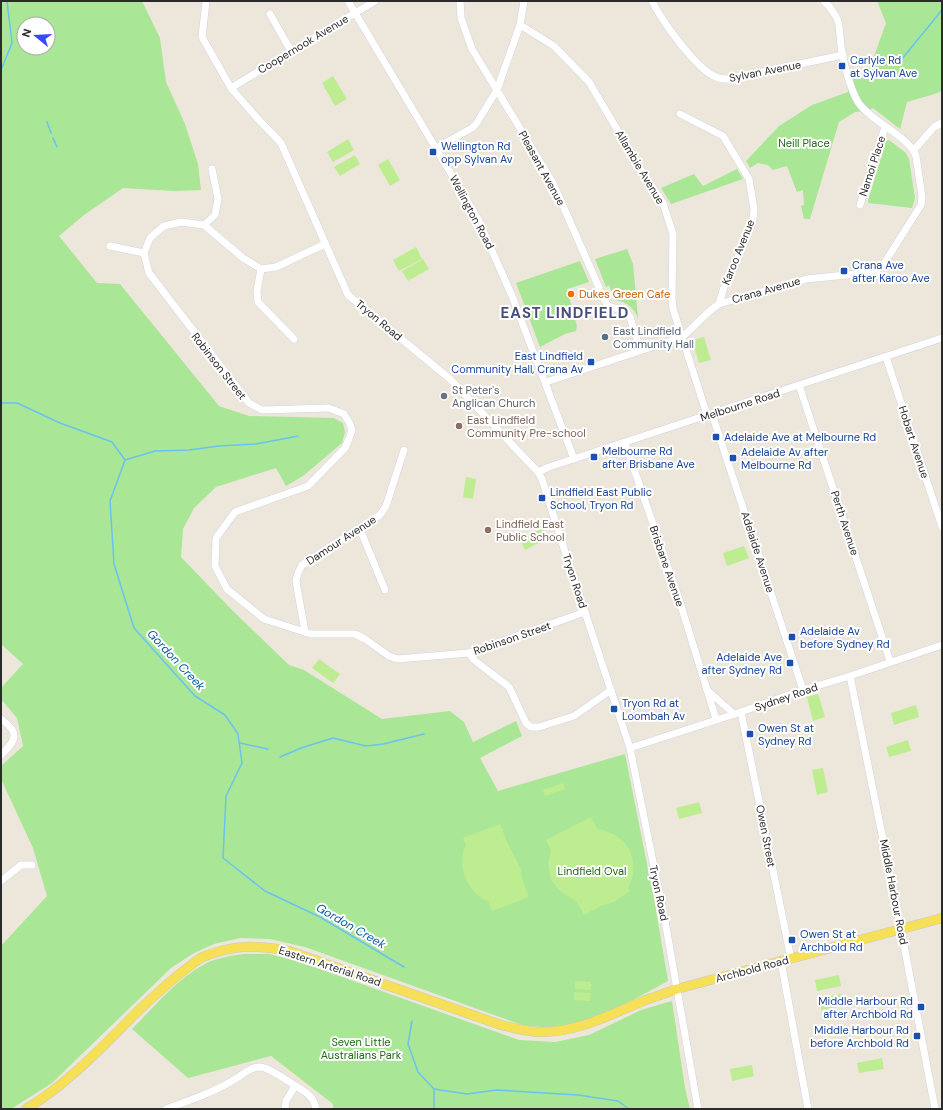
<svg xmlns="http://www.w3.org/2000/svg" width="943" height="1110" font-family="'DM Sans',sans-serif">
  <style>
    .green { fill: #a9e695; fill-rule: evenodd }
    .pitch { fill: #bded90 }
    .lines { fill: none; stroke-linecap: round; stroke-linejoin: round }
    .stream { stroke: #6ac2f3; stroke-width: 1.5 }
    .minor-casing { stroke: #d0d2e3; stroke-width: 8 }
    .major-casing { stroke: #c8c8c8; stroke-width: 10 }
    .minor { stroke: #fff; stroke-width: 7 }
    .major { stroke: #f6e057; stroke-width: 9 }
    .transit-dot { fill: #1a4fb4; stroke: #fff; stroke-width: 1.5 }
    .food-dot { fill: #e8710a; stroke: #fff; stroke-width: 1.5 }
    .service-dot { fill: #5c6f8a; stroke: #fff; stroke-width: 1.5 }
    .worship-dot { fill: #6b7280; stroke: #fff; stroke-width: 1.5 }
    .education-dot { fill: #8d6e63; stroke: #fff; stroke-width: 1.5 }
    .labels { text-anchor: middle; stroke-width: 4; stroke-linejoin: round; paint-order: stroke }
    .street-label { font-size: 11px; fill: #2a2a2a; stroke: #fff }
    .transit-label { font-size: 11px; fill: #164399; stroke: #fff; text-anchor: start }
    .park-label { font-size: 11px; fill: #216a17; stroke: #fff }
    .food-label { font-size: 11px; fill: #c56008; stroke: #fff; text-anchor: start }
    .service-label { font-size: 11px; fill: #4e5e75; stroke: #fff; text-anchor: start }
    .worship-label { font-size: 11px; fill: #5b616d; stroke: #fff; text-anchor: start }
    .education-label { font-size: 11px; fill: #785e54; stroke: #fff; text-anchor: start }
    .water-label { font-size: 12px; font-style: italic; fill: #085ea0; stroke: #fff }
    .district-label { font-size: 15px; font-weight: bold; letter-spacing: 1px; fill: #484d7c; stroke: #fff }
  </style>
  <rect width="100%" height="100%" fill="#ede7db"/>
  <g class="green">
    <path d="M1,1H142L160,38L166,82L185,124L198,164L201,190L174,191L123,188L84,215L59,236L97,283L120,284L219,406L249,416L334,418L343,423L345,432L342,443L303,476L286,486L276,468L216,487L194,508L183,529L181,557L231,609L289,665L304,670L382,719L450,711L464,722L473,742L516,721L522,736L480,758L498,791L625,754L655,904L668,981C637,998 590,1024 555,1027C544,1028 532,1026 522,1025L305,947L270,939L240,938L214,944L194,953L171,968L52,1083L11,1109H1V946L47,896L33,848L1,779V766L23,746L17,718L1,699V688L23,664L1,644ZM24,24H48V48H24Z"/>
    <polygon points="877,1 942,1 942,90 938,93 907,102 900,129 873,108 866,111 855,112 839,122 810,219 804,219 801,206 804,205 803,190 797,192 787,166 773,170 768,165 758,163 750,168 746,161 779,126 812,105 848,92 849,78 866,75 872,62 886,23"/>
    <polygon points="889,140 906,153 909,159 915,198 912,208 868,203 868,201 886,141"/>
    <polygon points="737,169 743,179 671,204 661,188 694,174 703,186"/>
    <path d="M627,249L633,264L638,318C633,307 627,302 615,300L609,285L606,287L595,259Z"/>
    <polygon points="580,261 589,282 567,289 577,326 576,331 565,334 540,347 516,283"/>
    <path d="M244,954H269L300,962L519,1040L555,1042L589,1035L641,1010L672,1001L685,1088L690,1109H333V1104L271,1056L188,1078L132,1029C154,1007 175,981 203,965C215,958 230,956 244,954Z"/>
  </g>
  <g class="pitch">
    <polygon points="333,76 347,99 335,106 322,83"/>
    <polygon points="348,139 354,150 333,162 327,152"/>
    <polygon points="355,155 360,164 340,176 334,167"/>
    <polygon points="388,159 400,180 390,186 378,165"/>
    <polygon points="416,247 422,259 399,271 393,260"/>
    <polygon points="423,259 429,269 408,281 402,271"/>
    <polygon points="704,337 711,360 699,363 692,340"/>
    <polygon points="466,477 476,479 473,499 463,497"/>
    <polygon points="541,529 546,539 525,550 520,540"/>
    <polygon points="744,546 749,558 727,566 723,553"/>
    <polygon points="319,659 340,674 333,683 312,668"/>
    <polygon points="818,694 825,717 813,721 807,697"/>
    <polygon points="916,705 919,717 894,725 891,713"/>
    <polygon points="908,740 911,751 889,757 886,747"/>
    <polygon points="823,768 828,792 817,795 812,770"/>
    <polygon points="563,783 565,789 545,796 543,790"/>
    <polygon points="699,802 702,813 679,819 676,808"/>
    <path d="M591,817L597,828C604,830 611,833 618,837C634,848 638,871 628,888L630,891L614,902L601,906L584,915L577,902L561,892L551,880L548,864L551,850L546,840Z"/>
    <path d="M500,824L507,842L521,869L522,878L529,897L492,911L488,901C468,894 455,864 466,845L463,838Z"/>
    <polygon points="839,975 841,986 817,991 815,980"/>
    <polygon points="575,981 591,982 591,990 575,989"/>
    <polygon points="574,992 591,993 590,1001 574,1000"/>
    <polygon points="841,994 843,1006 821,1010 819,998"/>
    <polygon points="882,1058 884,1069 859,1073 857,1063"/>
    <polygon points="752,1065 754,1076 732,1081 730,1069"/>
  </g>
  <g class="lines">
    <g class="stream">
      <polyline points="901,60 942,10"/>
      <polyline points="1,70 12,43 7,1"/>
      <polyline points="47,122 51,133"/>
      <polyline points="53,138 57,147"/>
      <polyline points="1,403 17,403 60,423 112,442 125,460 110,501 114,564 134,628 195,696 225,715 238,734 242,763 226,796 223,858 265,891 320,917 404,967"/>
      <polyline points="125,460 155,451 189,450 219,446 256,444 298,436"/>
      <polyline points="240,743 268,749"/>
      <polyline points="280,757 301,748 333,738 366,746 383,744 424,734"/>
      <polyline points="412,1021 408,1044 418,1072 434,1089 467,1094 496,1090 578,1095 618,1101 629,1109"/>
      <polyline points="434,1089 434,1109"/>
    </g>
    <g class="minor-casing">
      <g id="minor">
        <polyline points="206,1 202,37 231,88 257,118 281,143 348,295 450,379 538,472 542,479 568,561 630,748 665,921 698,1109"/>
        <polyline points="348,1 478,219 512,296 574,459"/>
        <path d="M460,1L461,18L472,49L553,183L604,299L608,306C617,309 625,309 630,317L640,350"/>
        <path d="M652,1C662,21 696,69 716,77C720,79 724,79 728,79L843,55"/>
        <polyline points="270,14 291,51"/>
        <polyline points="520,25 554,46 589,82 641,170 663,203 673,234 672,299 673,309 707,415"/>
        <polyline points="231,88 375,1"/>
        <polyline points="680,114 723,136 749,179 754,209 753,220 740,253 724,287 719,304"/>
        <polyline points="436,148 472,128 476,124 497,90 520,25 524,1"/>
        <polyline points="914,150 934,127 942,123"/>
        <polyline points="860,205 885,127"/>
        <polyline points="204,225 215,215 218,199 212,169"/>
        <polyline points="325,244 276,267 261,269 243,258 204,225 181,222 164,226 150,238 144,253 149,273 249,403 262,410 329,408 344,414 349,422 352,430 349,439 345,448 308,486 235,512 216,538 215,566 227,589 264,619 311,634 355,634 365,639 389,656 397,659 469,653 585,612"/>
        <polyline points="110,246 144,253"/>
        <polyline points="261,269 257,291 258,302 294,339"/>
        <polyline points="886,357 942,527"/>
        <path d="M546,382L682,337C695,327 705,313 719,304L807,279L875,272L885,262L921,205L922,197L916,156C909,136 870,121 858,102C850,89 843,60 841,46C840,38 840,29 838,21C835,13 829,6 824,1"/>
        <polyline points="799,385 890,661"/>
        <polyline points="712,414 803,690"/>
        <polyline points="625,443 679,599 716,719"/>
        <polyline points="538,472 549,467 942,338"/>
        <polyline points="360,529 385,590"/>
        <polyline points="305,632 296,581 298,573 302,565 380,515 386,506 404,450"/>
        <polyline points="469,653 474,660 509,687 526,723 531,727 539,727 574,716 611,690"/>
        <polyline points="850,676 900,924 935,1109"/>
        <polyline points="707,690 734,714"/>
        <polyline points="741,712 791,959"/>
        <path d="M1,719C20,733 17,739 1,755"/>
        <polyline points="630,748 741,712 803,690 850,676 942,645"/>
        <polyline points="1,881 21,865 32,865"/>
        <polyline points="781,961 808,1109"/>
        <path d="M166,1109C190,1100 215,1092 237,1078C243,1074 251,1067 259,1067C269,1067 286,1080 294,1085C305,1092 314,1096 316,1109"/>
        <polyline points="285,1109 286,1101 295,1086"/>
      </g>
    </g>
    <g class="major-casing">
      <path id="major" d="M26,1109C69,1083 104,1045 140,1009C156,994 172,979 190,966C194,963 198,959 203,957C234,944 256,945 289,951L501,1025C513,1028 525,1031 537,1032C576,1033 608,1016 643,1001C654,997 666,993 677,989L942,918"/>
    </g>
    <use href="#minor" class="minor"/>
    <use href="#major" class="major"/>
  </g>
  <g class="transit-dot">
    <rect x="838" y="62" width="8" height="8" rx="2"/>
    <rect x="429" y="148" width="8" height="8" rx="2"/>
    <rect x="840" y="267" width="8" height="8" rx="2"/>
    <rect x="587" y="358" width="8" height="8" rx="2"/>
    <rect x="712" y="433" width="8" height="8" rx="2"/>
    <rect x="590" y="453" width="8" height="8" rx="2"/>
    <rect x="729" y="454" width="8" height="8" rx="2"/>
    <rect x="538" y="494" width="8" height="8" rx="2"/>
    <rect x="788" y="633" width="8" height="8" rx="2"/>
    <rect x="786" y="659" width="8" height="8" rx="2"/>
    <rect x="610" y="705" width="8" height="8" rx="2"/>
    <rect x="746" y="730" width="8" height="8" rx="2"/>
    <rect x="788" y="936" width="8" height="8" rx="2"/>
    <rect x="917" y="1003" width="8" height="8" rx="2"/>
    <rect x="913" y="1032" width="8" height="8" rx="2"/>
  </g>
  <circle class="food-dot" cx="571" cy="294" r="4"/>
  <circle class="service-dot" cx="605" cy="337" r="4"/>
  <circle class="worship-dot" cx="444" cy="396" r="4"/>
  <g class="education-dot">
    <circle cx="459" cy="426" r="4"/>
    <circle cx="488" cy="530" r="4"/>
  </g>
  <g class="labels">
    <g class="street-label">
      <text transform="translate(303 44) rotate(-31)" y="4">Coopernook Avenue</text>
      <text transform="translate(765 71) rotate(-11)" y="4">Sylvan Avenue</text>
      <text transform="translate(872 166) rotate(-72)" y="4">Namoi Place</text>
      <text transform="translate(640 167) rotate(59)" y="4">Allambie Avenue</text>
      <text transform="translate(542 168) rotate(61)" y="4">Pleasant Avenue</text>
      <text transform="translate(472 212) rotate(62)" y="4">Wellington Road</text>
      <text transform="translate(738 252) rotate(-68)" y="4">Karoo Avenue</text>
      <text transform="translate(766 290) rotate(-16)" y="4">Crana Avenue</text>
      <text transform="translate(379 320) rotate(40)" y="4">Tryon Road</text>
      <text transform="translate(219 366) rotate(52)" y="4">Robinson Street</text>
      <text transform="translate(740 405) rotate(-18)" y="4">Melbourne Road</text>
      <text transform="translate(914 442) rotate(72)" y="4">Hobart Avenue</text>
      <text transform="translate(845 523) rotate(72)" y="4">Perth Avenue</text>
      <text transform="translate(341 540) rotate(-33)" y="4">Damour Avenue</text>
      <text transform="translate(758 552) rotate(72)" y="4">Adelaide Avenue</text>
      <text transform="translate(667 566) rotate(71)" y="4">Brisbane Avenue</text>
      <text transform="translate(575 581) rotate(72)" y="4">Tryon Road</text>
      <text transform="translate(512 638) rotate(-19)" y="4">Robinson Street</text>
      <text transform="translate(786 697) rotate(-19)" y="4">Sydney Road</text>
      <text transform="translate(766 836) rotate(79)" y="4">Owen Street</text>
      <text transform="translate(894 892) rotate(79)" y="4">Middle Harbour Road</text>
      <text transform="translate(659 893) rotate(78)" y="4">Tryon Road</text>
      <text transform="translate(330 966) rotate(18)" y="4">Eastern Arterial Road</text>
      <text transform="translate(752 969) rotate(-15)" y="4">Archbold Road</text>
    </g>
    <g class="transit-label">
      <text x="850" y="64">Carlyle Rd<tspan x="850" dy="13">at Sylvan Ave</tspan></text>
      <text x="441" y="150">Wellington Rd<tspan x="441" dy="13">opp Sylvan Av</tspan></text>
      <text x="852" y="269">Crana Ave<tspan x="852" dy="13">after Karoo Ave</tspan></text>
      <text x="583" y="360" text-anchor="end">East Lindfield<tspan x="583" dy="13">Community Hall, Crana Av</tspan></text>
      <text x="724" y="441">Adelaide Ave at Melbourne Rd</text>
      <text x="602" y="455">Melbourne Rd<tspan x="602" dy="13">after Brisbane Ave</tspan></text>
      <text x="741" y="456">Adelaide Av after<tspan x="741" dy="13">Melbourne Rd</tspan></text>
      <text x="550" y="496">Lindfield East Public<tspan x="550" dy="13">School, Tryon Rd</tspan></text>
      <text x="800" y="635">Adelaide Av<tspan x="800" dy="13">before Sydney Rd</tspan></text>
      <text x="782" y="661" text-anchor="end">Adelaide Ave<tspan x="782" dy="13">after Sydney Rd</tspan></text>
      <text x="622" y="707">Tryon Rd at<tspan x="622" dy="13">Loombah Av</tspan></text>
      <text x="758" y="732">Owen St at<tspan x="758" dy="13">Sydney Rd</tspan></text>
      <text x="800" y="938">Owen St at<tspan x="800" dy="13">Archbold Rd</tspan></text>
      <text x="913" y="1005" text-anchor="end">Middle Harbour Rd<tspan x="913" dy="13">after Archbold Rd</tspan></text>
      <text x="909" y="1034" text-anchor="end">Middle Harbour Rd<tspan x="909" dy="13">before Archbold Rd</tspan></text>
    </g>
    <g class="park-label">
      <text x="804" y="147">Neill Place</text>
      <text x="592" y="875">Lindfield Oval</text>
      <text x="361" y="1046">Seven Little<tspan x="361" dy="13">Australians Park</tspan></text>
    </g>
    <g class="food-label">
      <text x="579" y="298">Dukes Green Cafe</text>
    </g>
    <g class="service-label">
      <text x="613" y="335">East Lindfield<tspan x="613" dy="13">Community Hall</tspan></text>
    </g>
    <g class="worship-label">
      <text x="452" y="394">St Peter's<tspan x="452" dy="13">Anglican Church</tspan></text>
    </g>
    <g class="education-label">
      <text x="467" y="424">East Lindfield<tspan x="467" dy="13">Community Pre-school</tspan></text>
      <text x="496" y="528">Lindfield East<tspan x="496" dy="13">Public School</tspan></text>
    </g>
    <g class="water-label">
      <text transform="translate(176 660) rotate(47)" y="4">Gordon Creek</text>
      <text transform="translate(351 926) rotate(30)" y="4">Gordon Creek</text>
    </g>
    <g class="district-label">
      <text x="565" y="318">EAST LINDFIELD</text>
    </g>
  </g>
  <rect width="943" height="1110" fill="none" stroke="#2a2a2a" stroke-width="4"/>
  <g transform="translate(36 36) rotate(288)"><circle r="19" fill="#ffffff" stroke="#aaaaaa"/>
  <path d="M0-3L7 15L0 10L-7 15Z" fill="#3649ff"/>
  <text y="-6" font-size="11" font-weight="bold" text-anchor="middle" fill="#2a2a2a">N</text>
  </g>
</svg>
